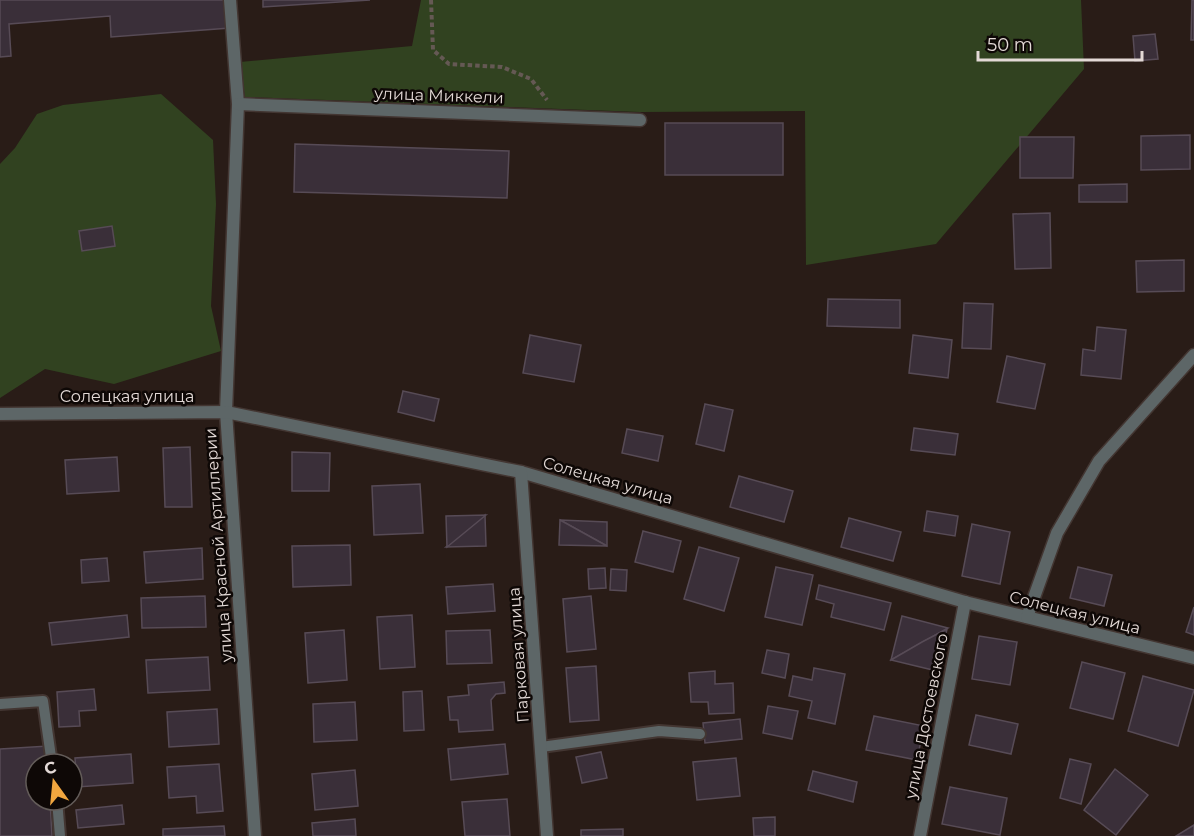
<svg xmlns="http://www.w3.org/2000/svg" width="1194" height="836" font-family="Montserrat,sans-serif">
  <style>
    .green { fill: #314220 }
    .building { fill: #3a2f39; stroke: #574b56; stroke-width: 1.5 }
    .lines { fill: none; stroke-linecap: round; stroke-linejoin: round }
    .service-casing { stroke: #433632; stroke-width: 14 }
    .minor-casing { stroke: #433632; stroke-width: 15 }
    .path { stroke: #655954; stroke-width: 4; stroke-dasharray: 4.5 3; stroke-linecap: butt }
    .service { stroke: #5d6667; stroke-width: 10 }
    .minor { stroke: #5d6667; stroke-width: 12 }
    .labels { text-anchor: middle; stroke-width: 5; stroke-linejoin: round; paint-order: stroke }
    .street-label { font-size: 16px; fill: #e3d9d6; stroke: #0e0806 }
  </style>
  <rect width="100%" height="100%" fill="#291c17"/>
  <g class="green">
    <polygon points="421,0 1081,0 1084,69 936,244 806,265 805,111 640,112 245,97 240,62 412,46"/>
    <polygon points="161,94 213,140 216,204 211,306 221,351 114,384 45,369 0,398 0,164 15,148 37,114 63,105"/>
  </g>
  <g class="building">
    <polygon points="0,0 228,0 230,28 111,37 110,16 9,24 11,56 0,57"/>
    <polygon points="263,0 370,0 263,7"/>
    <polygon points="1192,0 1194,0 1194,40 1191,40"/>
    <polygon points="1155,34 1158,59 1135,61 1133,36"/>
    <rect x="665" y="123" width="118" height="52"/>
    <polygon points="1190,135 1190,169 1141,170 1141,136"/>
    <polygon points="1020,137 1074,137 1073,178 1020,178"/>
    <polygon points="295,144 509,151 507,198 294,192"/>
    <polygon points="1127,184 1127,202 1079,202 1079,185"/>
    <polygon points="1050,213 1051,268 1015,269 1013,214"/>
    <polygon points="112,226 115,246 82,251 79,231"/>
    <polygon points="1184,260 1184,291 1137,292 1136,261"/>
    <polygon points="828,299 900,300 900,328 827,326"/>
    <polygon points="964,303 993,304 991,349 962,348"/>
    <polygon points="1097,327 1126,330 1121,379 1081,375 1083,349 1095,351"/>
    <polygon points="530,335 581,345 574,382 523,373"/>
    <polygon points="913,335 952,340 948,378 909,373"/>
    <polygon points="1007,356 1045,364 1035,409 997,402"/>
    <polygon points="403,391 439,399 434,421 398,412"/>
    <polygon points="705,404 733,410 724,451 696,444"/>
    <polygon points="914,428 958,434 955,455 911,450"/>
    <polygon points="627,429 663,436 658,461 622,453"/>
    <polygon points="190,447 192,507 165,507 163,448"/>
    <polygon points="292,452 330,453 329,491 292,491"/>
    <polygon points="117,457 119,491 67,494 65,460"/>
    <polygon points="739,476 793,491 784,522 730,507"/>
    <polygon points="420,484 423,533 374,535 372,486"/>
    <polygon points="927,511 958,516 955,536 924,531"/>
    <polygon points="485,515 486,546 446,547"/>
    <polygon points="486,515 447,547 446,516"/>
    <polygon points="849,518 901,532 893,561 841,547"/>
    <polygon points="560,520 607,522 607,546"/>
    <polygon points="560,520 607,546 559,545"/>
    <polygon points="972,524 1010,532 1000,584 962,576"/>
    <polygon points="643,531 681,541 673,572 635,562"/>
    <polygon points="350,545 351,585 293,587 292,546"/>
    <polygon points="699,547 739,558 724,611 684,599"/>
    <polygon points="202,548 203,579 146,583 144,552"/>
    <polygon points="107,558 109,581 82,583 81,560"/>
    <polygon points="776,567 813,575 802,625 765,617"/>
    <polygon points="1078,567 1112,575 1104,606 1070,598"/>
    <polygon points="605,568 606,588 589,589 588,569"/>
    <polygon points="611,569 627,570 626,591 610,590"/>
    <polygon points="493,584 495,611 448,614 446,587"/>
    <polygon points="819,585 891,603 884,630 831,617 834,604 816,599"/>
    <polygon points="205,596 206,627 142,628 141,598"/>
    <polygon points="591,596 596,649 567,652 563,599"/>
    <polygon points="1194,607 1194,635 1186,632"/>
    <polygon points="127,615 129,637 52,645 49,623"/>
    <polygon points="412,615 415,667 380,669 377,617"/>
    <polygon points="902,616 948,628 891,660"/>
    <polygon points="947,629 937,671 891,660 922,642"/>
    <polygon points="344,630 347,680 308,683 305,633"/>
    <polygon points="490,630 492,663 447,664 446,631"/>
    <polygon points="979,636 1017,642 1010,685 972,679"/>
    <polygon points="767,650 789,654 785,678 762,673"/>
    <polygon points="208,657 210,690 148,693 146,660"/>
    <polygon points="1082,662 1125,673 1113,719 1070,708"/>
    <polygon points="596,666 599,720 570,722 566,668"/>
    <polygon points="814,668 845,674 835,724 808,718 812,701 789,696 793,676 812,680"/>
    <polygon points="715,671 715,684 733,683 734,713 709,714 708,702 691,702 689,673"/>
    <polygon points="1143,676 1194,690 1178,746 1128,731"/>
    <polygon points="504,682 505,693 496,694 491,700 493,730 459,732 458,720 450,720 448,697 469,695 468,685"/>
    <polygon points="94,689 96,710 79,711 80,726 59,727 57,692"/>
    <polygon points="422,691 424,730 404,731 403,692"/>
    <polygon points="355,702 357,740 314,742 313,704"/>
    <polygon points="768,706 798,711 792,739 763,733"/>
    <polygon points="217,709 219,744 169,747 167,712"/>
    <polygon points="976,715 1018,724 1011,754 969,745"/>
    <polygon points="874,716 924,726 917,760 866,750"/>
    <polygon points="740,719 742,739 705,743 703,723"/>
    <polygon points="505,744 508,774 451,780 448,749"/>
    <polygon points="48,746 48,764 36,764 36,800 50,800 52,836 0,836 0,749"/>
    <polygon points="601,752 607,778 582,783 576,757"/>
    <polygon points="131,754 133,783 77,787 75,758"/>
    <polygon points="736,758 740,796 697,800 693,762"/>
    <polygon points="1070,759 1091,764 1081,804 1060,798"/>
    <polygon points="219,764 223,811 197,813 196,796 169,798 167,767"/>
    <polygon points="1115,769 1148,795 1116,835 1084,810"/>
    <polygon points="355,770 358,806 315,810 312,774"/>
    <polygon points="813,771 857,782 853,802 808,790"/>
    <polygon points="950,787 1007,798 1000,835 942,824"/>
    <polygon points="507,799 510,836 465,836 462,802"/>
    <polygon points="122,805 124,824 78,828 76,810"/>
    <polygon points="775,817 775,836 754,836 753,818"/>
    <polygon points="355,819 356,836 313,836 312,823"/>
    <polygon points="1194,825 1194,836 1176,836"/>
    <polygon points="224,826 225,836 163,836 163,829"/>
    <polygon points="623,829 623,836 581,836 581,830"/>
  </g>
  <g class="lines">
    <g class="service-casing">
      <g id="service">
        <polyline points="0,704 43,701 52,764"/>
        <polyline points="541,747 659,731 700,734"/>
        <polyline points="57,800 60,836"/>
      </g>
    </g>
    <g class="minor-casing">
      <g id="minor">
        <polyline points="230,0 238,104 226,412 255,836"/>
        <polyline points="238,104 640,120"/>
        <polyline points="0,414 226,412 521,472 965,602 1194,658"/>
        <polyline points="521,472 547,836"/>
        <polyline points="1027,617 1057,533 1099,461 1194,355"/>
        <polyline points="920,836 965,602"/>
      </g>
    </g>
    <polyline class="path" points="431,0 433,50 449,64 502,67 531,79 547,100"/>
    <use href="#service" class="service"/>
    <use href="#minor" class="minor"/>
  </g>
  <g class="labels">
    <g class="street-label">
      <text transform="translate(439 95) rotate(2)" y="6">улица Миккели</text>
      <text x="127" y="402">Солецкая улица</text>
      <text transform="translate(608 480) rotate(16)" y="6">Солецкая улица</text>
      <text transform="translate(218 545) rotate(-94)" y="6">улица Красной Артиллерии</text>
      <text transform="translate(1075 612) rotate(14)" y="6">Солецкая улица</text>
      <text transform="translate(518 655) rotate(-94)" y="6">Парковая улица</text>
      <text transform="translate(926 716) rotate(-79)" y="6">улица Достоевского</text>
    </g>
  </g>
  <g transform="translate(54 782) rotate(345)"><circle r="28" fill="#0e0806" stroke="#635c59" stroke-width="1.5"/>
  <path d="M0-4.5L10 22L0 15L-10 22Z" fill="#f1a63f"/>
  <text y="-9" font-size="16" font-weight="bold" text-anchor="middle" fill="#e3d9d6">С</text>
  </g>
  <path d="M978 51v9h164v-9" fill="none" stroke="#e3d9d6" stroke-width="3"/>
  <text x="987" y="51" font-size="18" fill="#e3d9d6" stroke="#0e0806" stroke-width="4.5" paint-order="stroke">50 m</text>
</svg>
